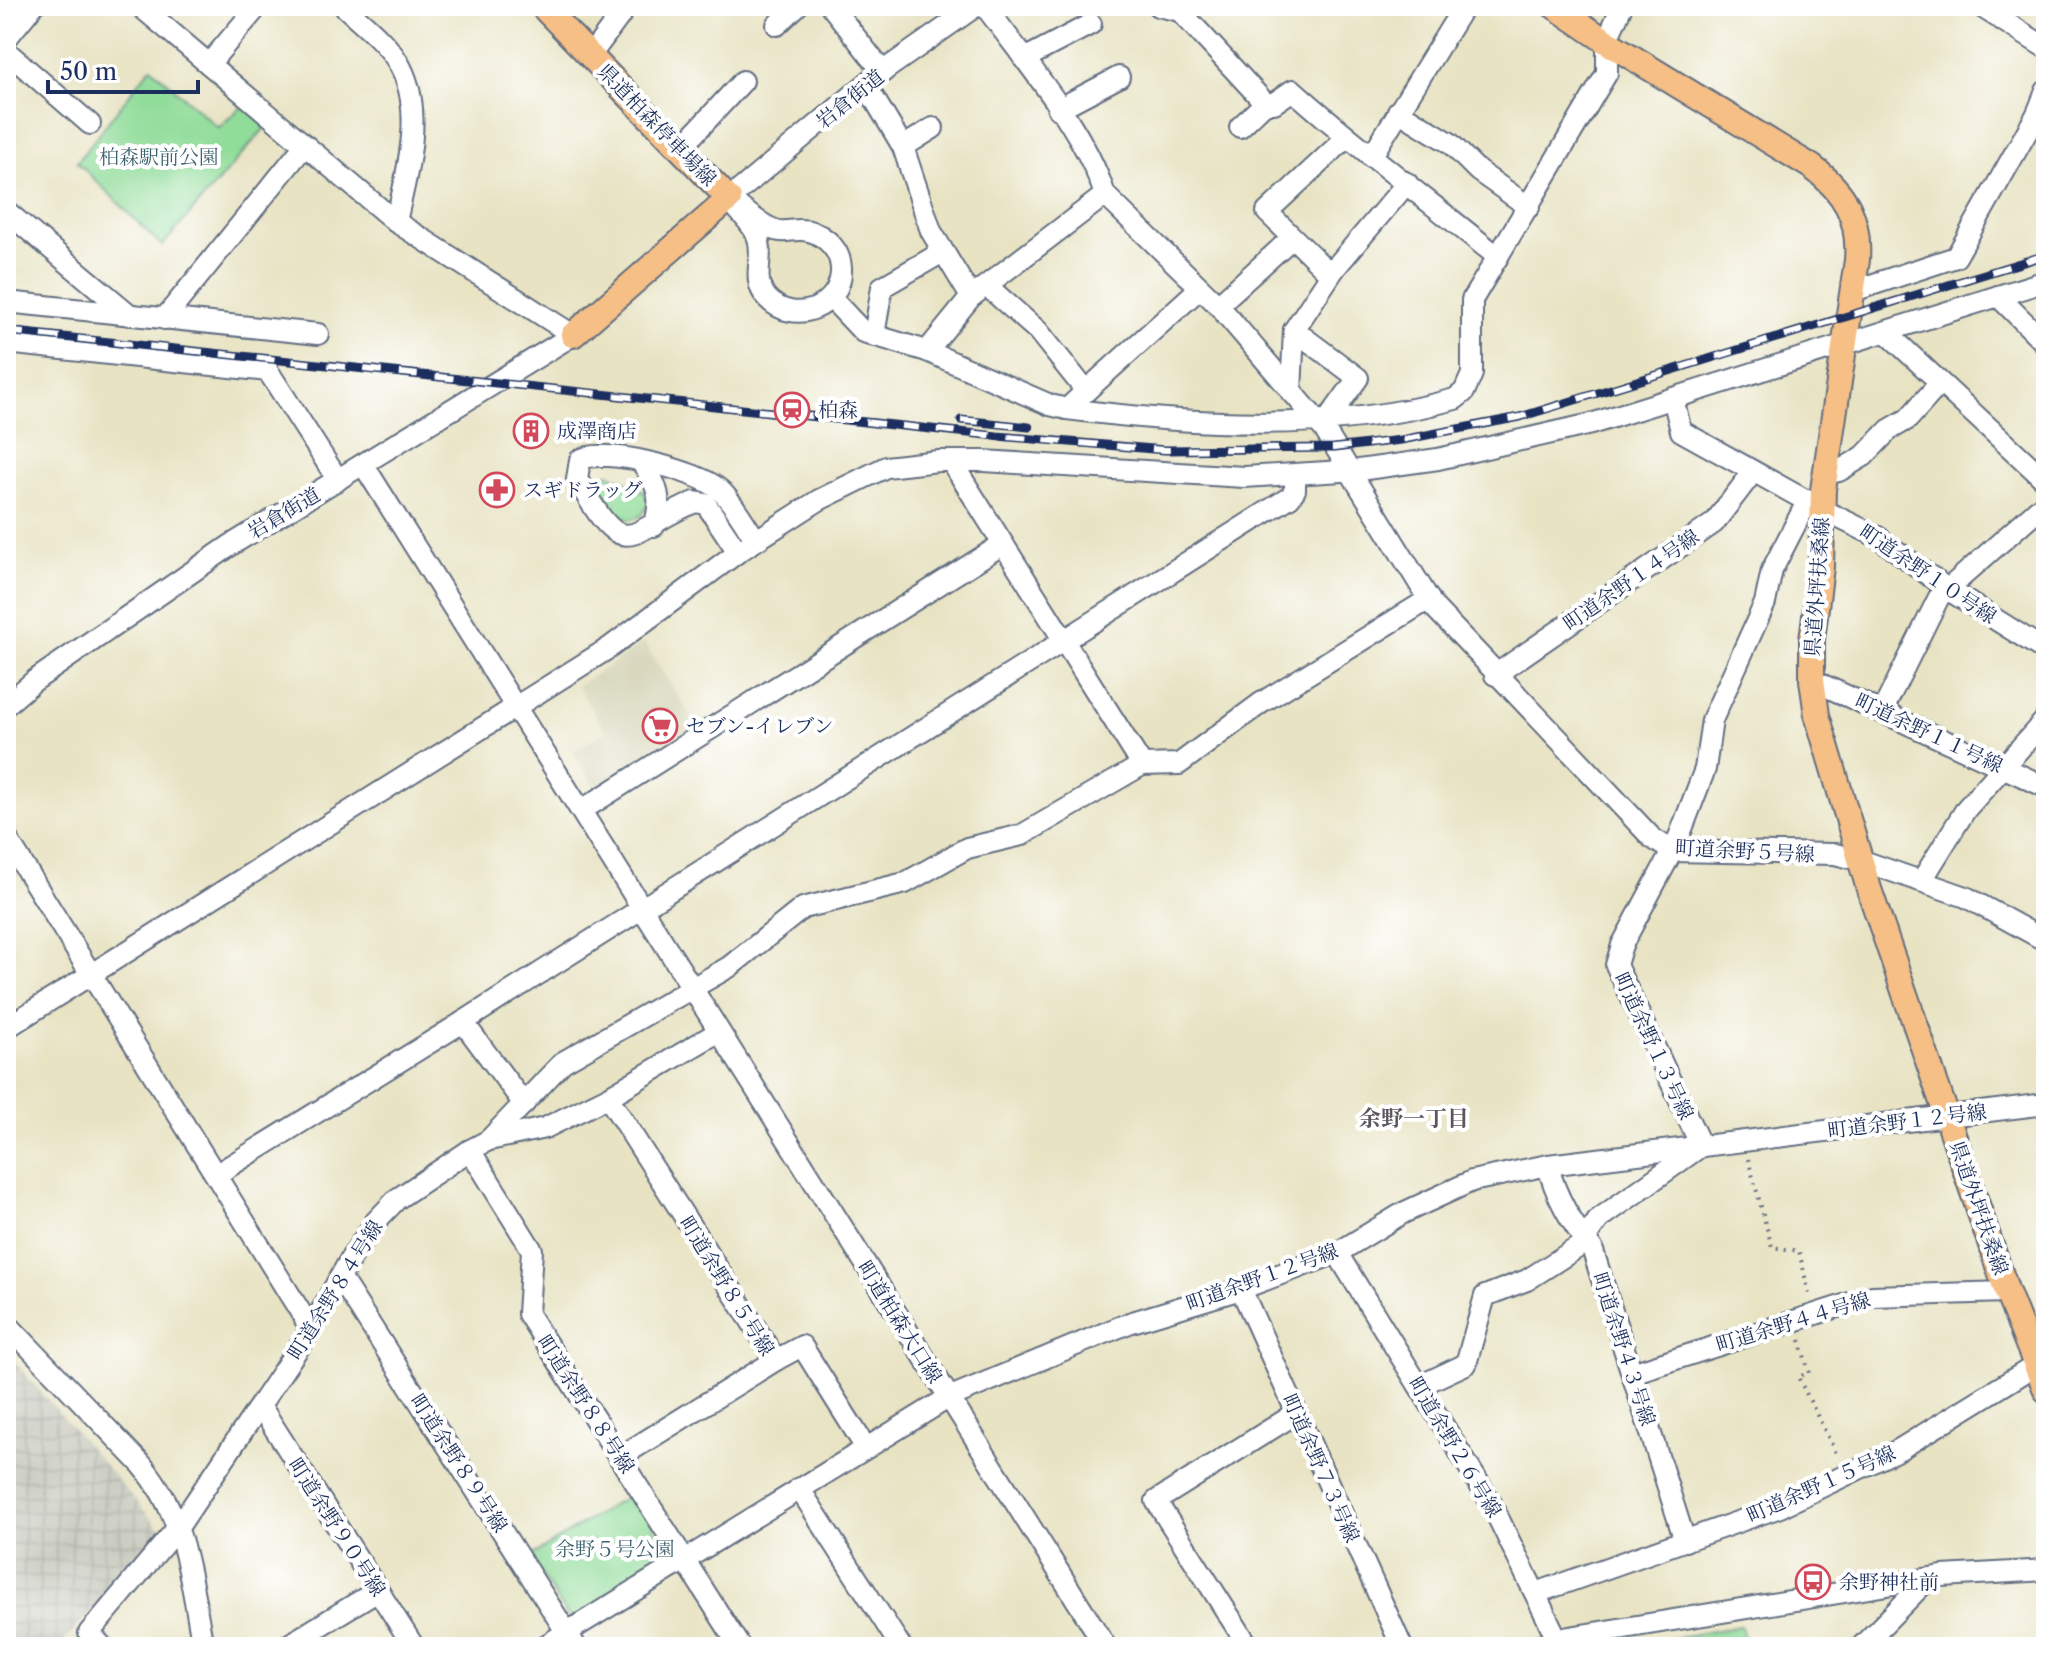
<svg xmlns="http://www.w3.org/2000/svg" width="2052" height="1653" font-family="'Libre Caslon Text','Noto Serif JP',serif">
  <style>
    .built { fill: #d4d3b5 }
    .industrial { fill: url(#industrial-grid) }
    .green { fill: #90dc99; stroke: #56867c; stroke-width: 2 }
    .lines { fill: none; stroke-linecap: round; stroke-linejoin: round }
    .minor-casing { stroke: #636e81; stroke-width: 24 }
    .major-casing { stroke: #636e81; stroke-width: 28 }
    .path { stroke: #636e81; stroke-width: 4; stroke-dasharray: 2 6; stroke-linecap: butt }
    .minor { stroke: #fff; stroke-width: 20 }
    .major { stroke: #f5bf86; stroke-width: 24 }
    .rail-casing { stroke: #1b2f5e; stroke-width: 9 }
    .rail { stroke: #fff; stroke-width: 6; stroke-dasharray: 18; stroke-linecap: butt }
    .labels { text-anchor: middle; stroke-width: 8; stroke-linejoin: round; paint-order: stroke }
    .street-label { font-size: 20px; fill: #1b2f5e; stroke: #fff }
    .park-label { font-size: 20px; fill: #3e6370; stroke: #fff }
    .poi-label { font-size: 20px; fill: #1b2f5e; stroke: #fff; text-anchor: start }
    .neighbourhood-label { font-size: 22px; font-weight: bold; fill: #5c575f; stroke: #fff }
  </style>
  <defs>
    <pattern id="industrial-grid" width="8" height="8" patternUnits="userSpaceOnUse" patternTransform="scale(2)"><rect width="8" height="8" fill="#c4c6b9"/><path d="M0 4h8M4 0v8" fill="none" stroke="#a8aaa1"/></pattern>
  </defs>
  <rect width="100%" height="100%" fill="#fff"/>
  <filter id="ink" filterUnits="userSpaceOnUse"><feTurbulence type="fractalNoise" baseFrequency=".0125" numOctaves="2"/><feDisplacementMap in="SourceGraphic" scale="16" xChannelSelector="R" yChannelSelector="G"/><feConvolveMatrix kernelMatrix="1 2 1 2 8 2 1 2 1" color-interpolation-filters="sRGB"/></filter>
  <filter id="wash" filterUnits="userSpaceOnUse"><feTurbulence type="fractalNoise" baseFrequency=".006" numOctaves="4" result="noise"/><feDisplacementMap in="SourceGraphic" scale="32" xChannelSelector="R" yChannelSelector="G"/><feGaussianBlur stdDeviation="1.8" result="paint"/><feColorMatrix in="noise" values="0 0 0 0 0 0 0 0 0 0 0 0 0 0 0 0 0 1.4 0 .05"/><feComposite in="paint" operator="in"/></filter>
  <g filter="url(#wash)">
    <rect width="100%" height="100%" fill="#e8e3c3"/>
    <polygon class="built" points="644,643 700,730 599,793 573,752 606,731 577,686"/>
    <polygon class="industrial" points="6,1352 163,1532 59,1647 6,1647"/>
    <g class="green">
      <polygon points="151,67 218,128 247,102 270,122 162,246 77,162"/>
      <polygon points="608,473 645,492 648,505 641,516 629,520 616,513 599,485 600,477"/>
      <polygon points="632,1493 670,1552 666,1563 576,1618 567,1615 530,1557"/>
      <polygon points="1741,1626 1746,1647 1623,1647"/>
    </g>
  </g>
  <g filter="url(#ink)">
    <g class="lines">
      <g class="minor-casing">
        <g id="minor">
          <path d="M344,6C362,23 383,39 396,59C427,106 407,171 396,222"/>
          <polyline points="831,6 883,72"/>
          <path d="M985,6C1026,62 1084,129 1105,195L1218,305L1324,429L1433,606L1652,838L1672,851L1835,854L1863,861L1966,897L2046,941"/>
          <path d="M1158,6L1180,11L1265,103H1274L1293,90C1359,149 1429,201 1498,257"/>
          <polyline points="1980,6 2046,48"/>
          <polyline points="777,25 797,6"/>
          <polyline points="6,39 33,6"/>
          <polyline points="1607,40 1622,6"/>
          <polyline points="6,51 90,124"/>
          <polyline points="590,56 627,6"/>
          <polyline points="1024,59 1091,24"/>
          <polyline points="209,64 258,6"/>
          <polyline points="866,85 903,147 931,231 971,297"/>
          <polyline points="1058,109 1119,77"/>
          <polyline points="1398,111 1450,143 1478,171 1529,207"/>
          <polyline points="2037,114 2046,91"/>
          <polyline points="1240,127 1265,103"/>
          <polyline points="903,147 933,128"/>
          <polyline points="680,149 743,81"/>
          <polyline points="1371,157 1464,6"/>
          <path d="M729,199C743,209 758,224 775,230C784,233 790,230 799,230C819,229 840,247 841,268C843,307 794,327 767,298C750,278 765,259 758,238C754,225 737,210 729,199Z"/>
          <polyline points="729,199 872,79 976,6"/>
          <polyline points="6,211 130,315"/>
          <polyline points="1335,268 1324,268 1267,212 1346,138"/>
          <polyline points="987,286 1038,331 1086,391 1067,409"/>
          <polyline points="1853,291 1956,257 2037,114 2046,117"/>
          <polyline points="1998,296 2046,344"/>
          <path d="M831,298L863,332L927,351L1050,405L1067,409C1193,425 1331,433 1455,399L1464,392L1472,374V300L1607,73V42"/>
          <polyline points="6,302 318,334"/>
          <polyline points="1218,305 1292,238"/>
          <polyline points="164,319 305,145"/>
          <polyline points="1294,330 1358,378 1329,418"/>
          <polyline points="1886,332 2046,481"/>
          <polyline points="874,336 882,287 934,257 940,248"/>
          <polyline points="6,343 268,371 338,480"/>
          <polyline points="927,351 971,297 1105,195"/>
          <polyline points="1086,391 1200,288"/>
          <polyline points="1291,392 1294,330 1335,268 1407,183"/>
          <polyline points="1673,398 1681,431 1823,510 1878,537 1947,589 2046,651"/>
          <polyline points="951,461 1142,765"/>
          <path d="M642,463C658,485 663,499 654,526"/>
          <polyline points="363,464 1106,1647"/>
          <polyline points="1825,474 1839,471 1864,456 1889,430 1908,419 1940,383"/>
          <path d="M738,552L706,504L695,502C626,531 627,568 577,479L580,460C602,446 700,471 720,490C734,503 745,524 756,540"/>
          <polyline points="1495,675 1714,523 1753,472"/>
          <polyline points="1812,680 2046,787"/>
          <polyline points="6,705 34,681 231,545 573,335 396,222 140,6"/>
          <polyline points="1882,712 1939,597 2046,502"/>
          <polyline points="582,810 1003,544"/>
          <polyline points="6,837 311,1329"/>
          <polyline points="1922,880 1966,809 2046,719"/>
          <polyline points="463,1022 524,1104"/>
          <polyline points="6,1028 609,648 738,552 819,500 886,467 938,461 984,461 1244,477 1359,470 1438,459 1591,424 2046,281"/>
          <polyline points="608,1097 776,1360 620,1457"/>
          <polyline points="489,1140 563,1062 729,967 803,908 905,883 967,848 1022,835 1142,765 1179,764 1261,703 1429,599"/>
          <polyline points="470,1150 532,1250 528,1314 740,1647"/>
          <path d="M1548,1165C1554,1193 1573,1227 1592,1248L1685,1541"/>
          <polyline points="217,1174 463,1022 1290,497 1295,490 1295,475"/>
          <polyline points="1337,1253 1491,1503 1561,1647"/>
          <polyline points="341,1279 576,1647"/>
          <polyline points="1241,1289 1402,1647"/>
          <path d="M6,1323L142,1465C186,1517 191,1582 203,1647"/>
          <polyline points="776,1360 802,1346 866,1448"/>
          <polyline points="1632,1373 1872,1296 2007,1292"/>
          <polyline points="1419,1386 1466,1364 1485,1296 1527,1280 1580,1246 1599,1219 1701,1146 1616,965 1622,945 1677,842 1705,769 1712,720 1765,603 1772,570 1808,500"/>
          <polyline points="261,1407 414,1647"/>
          <polyline points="799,1488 901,1647"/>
          <polyline points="1536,1593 1780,1507 1900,1449 2046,1359"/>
          <polyline points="103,1647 89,1633 179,1526 311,1329 351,1258 376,1221 397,1199 470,1150 489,1140 545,1128 608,1097 718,1032"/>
          <polyline points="285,1647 378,1590"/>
          <polyline points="543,1647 948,1398 1129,1323 1241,1289 1337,1253 1403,1213 1472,1181 1548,1165 2046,1104"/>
          <polyline points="1249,1647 1156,1501 1295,1414"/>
          <polyline points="1537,1647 1557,1639 1942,1576 2046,1570"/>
          <polyline points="1861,1647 1928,1579"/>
        </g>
      </g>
      <g class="major-casing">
        <g id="major">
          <polyline points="542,6 729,199 573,335"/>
          <path d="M1554,6L1607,42L1812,167C1845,192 1860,218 1857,260L1823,490L1821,567L1812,640V680L1817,715L1869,889L2007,1292L2046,1390"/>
        </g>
      </g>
      <g class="path">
        <polyline points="1748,1159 1772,1247 1799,1251 1810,1298"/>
        <polyline points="1800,1340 1809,1373 1798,1377 1838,1457"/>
      </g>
      <use href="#minor" class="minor"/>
      <use href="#major" class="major"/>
      <g class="rail-casing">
        <g id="rail">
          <polyline points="6,331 997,436 1165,450 1334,448 1401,440 1520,417 2046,255"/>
          <polyline points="961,420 1029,427"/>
        </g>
      </g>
      <use href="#rail" class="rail"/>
    </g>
  </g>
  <defs>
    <g id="station-ring" transform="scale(1.8)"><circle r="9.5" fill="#fff" stroke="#d1495b" stroke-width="1.5"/><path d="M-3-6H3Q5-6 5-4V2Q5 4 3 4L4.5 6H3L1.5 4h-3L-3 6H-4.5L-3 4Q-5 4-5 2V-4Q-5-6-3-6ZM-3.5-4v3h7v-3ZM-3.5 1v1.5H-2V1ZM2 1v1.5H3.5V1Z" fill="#d1495b"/></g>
    <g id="building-ring" transform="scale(1.8)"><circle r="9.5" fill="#fff" stroke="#d1495b" stroke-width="1.5"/><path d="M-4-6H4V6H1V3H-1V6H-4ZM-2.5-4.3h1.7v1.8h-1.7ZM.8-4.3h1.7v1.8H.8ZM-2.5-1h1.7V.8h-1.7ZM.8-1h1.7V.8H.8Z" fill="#d1495b"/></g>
    <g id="pharmacy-ring" transform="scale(1.8)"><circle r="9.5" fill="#fff" stroke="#d1495b" stroke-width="1.5"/><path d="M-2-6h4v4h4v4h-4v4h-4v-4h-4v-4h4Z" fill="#d1495b"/></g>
    <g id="supermarket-ring" transform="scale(1.8)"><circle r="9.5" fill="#fff" stroke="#d1495b" stroke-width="1.5"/><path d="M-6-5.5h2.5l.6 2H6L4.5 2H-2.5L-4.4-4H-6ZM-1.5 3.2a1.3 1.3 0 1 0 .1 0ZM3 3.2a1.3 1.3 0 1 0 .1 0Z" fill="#d1495b"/></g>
    <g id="bus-ring" transform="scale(1.8)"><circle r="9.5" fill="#fff" stroke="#d1495b" stroke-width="1.5"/><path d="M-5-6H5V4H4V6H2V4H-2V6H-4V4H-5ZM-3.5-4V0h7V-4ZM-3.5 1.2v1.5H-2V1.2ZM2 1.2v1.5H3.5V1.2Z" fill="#d1495b"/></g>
  </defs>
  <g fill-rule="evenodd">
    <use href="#station-ring" x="792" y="410"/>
    <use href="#building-ring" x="531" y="431"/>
    <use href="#pharmacy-ring" x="497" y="490"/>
    <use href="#supermarket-ring" x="660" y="726"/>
    <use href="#bus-ring" x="1813" y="1582"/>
  </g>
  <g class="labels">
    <g class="street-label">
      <text transform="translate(850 99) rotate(-39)" y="7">岩倉街道</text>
      <text transform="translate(657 125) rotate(46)" y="7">県道柏森停車場線</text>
      <text transform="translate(284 513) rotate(-31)" y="7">岩倉街道</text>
      <text transform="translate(1928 574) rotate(34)" y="7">町道余野１０号線</text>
      <text transform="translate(1631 580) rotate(-35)" y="7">町道余野１４号線</text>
      <text transform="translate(1817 587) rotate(-86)" y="7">県道外坪扶桑線</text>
      <text transform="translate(1929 733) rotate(25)" y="7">町道余野１１号線</text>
      <text transform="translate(1745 851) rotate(3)" y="7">町道余野５号線</text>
      <text transform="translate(1654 1046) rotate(65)" y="7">町道余野１３号線</text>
      <text transform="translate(1907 1121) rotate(-7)" y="7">町道余野１２号線</text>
      <text transform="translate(1979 1208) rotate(71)" y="7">県道外坪扶桑線</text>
      <text transform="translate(1262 1277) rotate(-20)" y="7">町道余野１２号線</text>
      <text transform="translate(727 1286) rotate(58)" y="7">町道余野８５号線</text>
      <text transform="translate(335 1290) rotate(-58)" y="7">町道余野８４号線</text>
      <text transform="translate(900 1322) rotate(58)" y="7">町道柏森大口線</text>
      <text transform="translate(1793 1322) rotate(-17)" y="7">町道余野４４号線</text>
      <text transform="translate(1624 1349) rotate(72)" y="7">町道余野４３号線</text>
      <text transform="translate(586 1404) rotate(57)" y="7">町道余野８８号線</text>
      <text transform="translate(1455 1447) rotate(59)" y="7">町道余野２６号線</text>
      <text transform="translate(459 1463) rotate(57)" y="7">町道余野８９号線</text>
      <text transform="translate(1321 1468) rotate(66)" y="7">町道余野７３号線</text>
      <text transform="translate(1821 1484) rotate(-24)" y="7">町道余野１５号線</text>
      <text transform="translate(337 1527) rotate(57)" y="7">町道余野９０号線</text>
    </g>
    <g class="park-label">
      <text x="159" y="164">柏森駅前公園</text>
      <text x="615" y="1556">余野５号公園</text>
    </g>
    <g class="poi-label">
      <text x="818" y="417">柏森</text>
      <text x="557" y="438">成澤商店</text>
      <text x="523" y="497">スギドラッグ</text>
      <text x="686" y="733">セブン-イレブン</text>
      <text x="1839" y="1589">余野神社前</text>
    </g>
    <g class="neighbourhood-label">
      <text x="1414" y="1126">余野一丁目</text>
    </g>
  </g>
  <rect width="2052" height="1653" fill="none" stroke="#fff" stroke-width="32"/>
  <path d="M48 80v12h150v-12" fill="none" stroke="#1b2f5e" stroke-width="4"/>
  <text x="60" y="80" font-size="24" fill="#1b2f5e" stroke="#ffffff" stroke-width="6" paint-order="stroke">50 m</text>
</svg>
